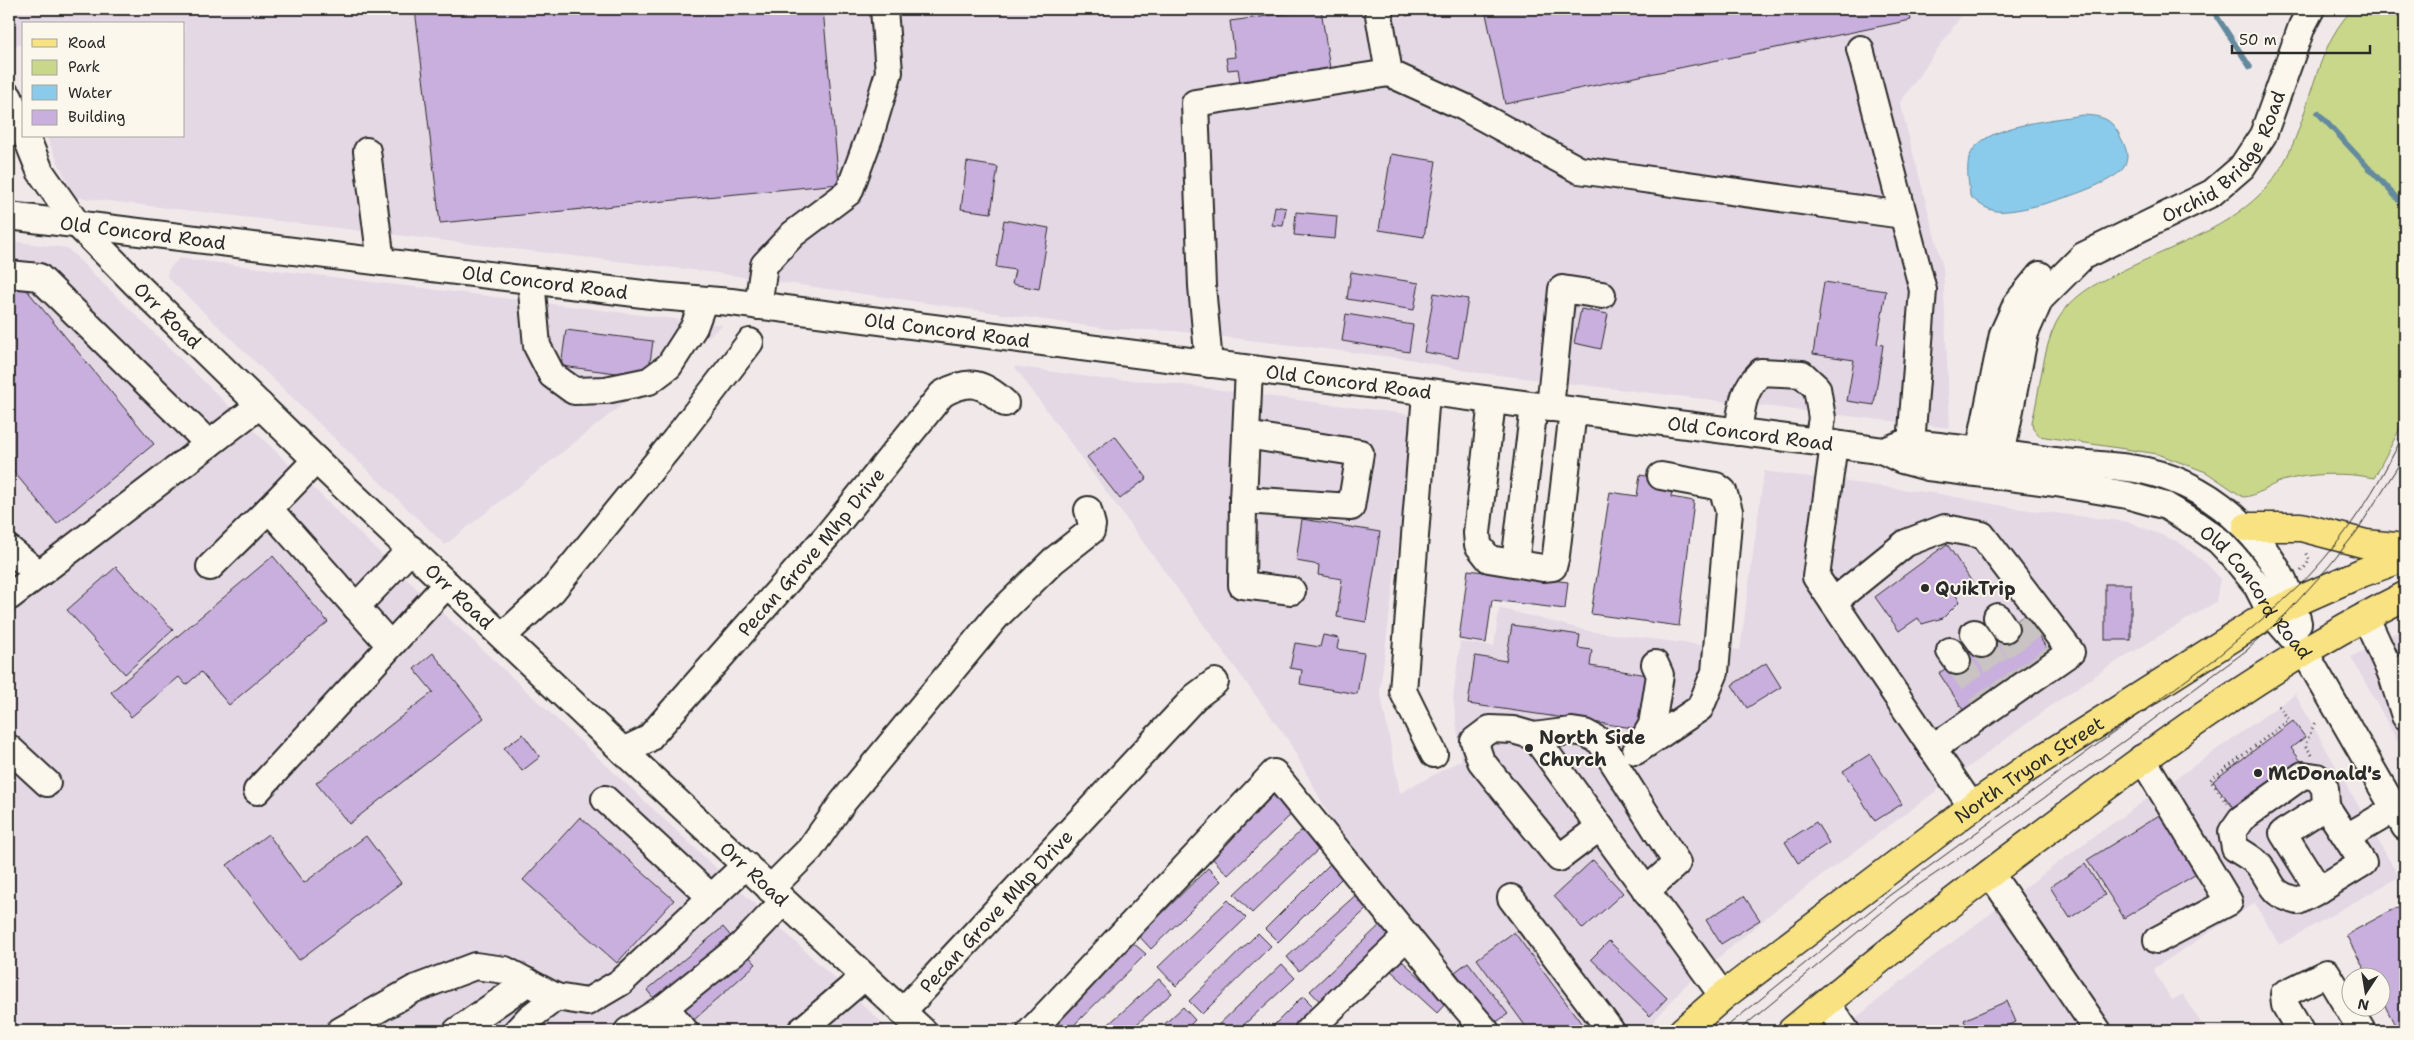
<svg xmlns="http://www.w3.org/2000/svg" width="2414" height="1040" font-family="'Shantell Sans',sans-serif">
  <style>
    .built { fill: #e5d8e5 }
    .green { fill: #c9d78b; stroke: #7a815b }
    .water { fill: #8acaeb; stroke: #648a9e }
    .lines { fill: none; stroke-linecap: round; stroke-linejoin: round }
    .stream { stroke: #648a9e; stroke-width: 5.5 }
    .building { fill: #c8afdd; stroke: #2b2b2b }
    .minor-tunnel { stroke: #c9c3c3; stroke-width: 26; stroke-dasharray: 26 13; stroke-linecap: butt }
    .minor-casing { stroke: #2b2b2b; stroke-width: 30 }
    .major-casing { stroke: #2b2b2b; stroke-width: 31 }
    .path { stroke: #2b2b2b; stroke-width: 3; stroke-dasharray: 1 4; stroke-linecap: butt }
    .minor { stroke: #fbf7ec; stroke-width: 26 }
    .major { stroke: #f8e281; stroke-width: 28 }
    .tram { stroke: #2b2b2b; stroke-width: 1 }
    .poi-dot { fill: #2b2b2b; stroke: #fbf7ec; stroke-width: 2 }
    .labels { text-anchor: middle; stroke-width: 4; stroke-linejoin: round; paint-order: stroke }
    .street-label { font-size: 19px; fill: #2b2b2b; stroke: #fbf7ec }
    .poi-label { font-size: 19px; font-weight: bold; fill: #2b2b2b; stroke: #fbf7ec; text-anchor: start }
  </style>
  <rect width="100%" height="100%" fill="#f1e9e9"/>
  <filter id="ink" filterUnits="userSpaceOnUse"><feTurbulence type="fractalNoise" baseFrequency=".02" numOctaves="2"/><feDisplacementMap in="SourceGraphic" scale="10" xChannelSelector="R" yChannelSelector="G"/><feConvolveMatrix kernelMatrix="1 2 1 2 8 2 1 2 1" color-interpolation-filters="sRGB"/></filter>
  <g filter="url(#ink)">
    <g class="built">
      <polygon points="9,9 1966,9 1900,103 1943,267 1950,428 1472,372 1408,359 1174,331 1108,329 708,272 74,197 46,136 184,136 184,24 24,24 24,53 21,45 9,47"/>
      <polygon points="9,241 67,248 411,583 891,1031 9,1031"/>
      <polygon points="179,258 723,325 445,545 167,277 168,270"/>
      <polygon points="1014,366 1103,379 1153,381 1415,415 1380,690 1400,793 1461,760 1453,698 1460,642 1494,646 1499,608 1589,631 1740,650 1764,471 1940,494 2014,508 2129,522 2179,542 2207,564 2220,578 2216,602 2105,669 2055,703 1773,912 1686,985 1645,1031 1512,1031 1465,966 1447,982 1340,835 1288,740"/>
      <polygon points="2405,628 2405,755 2351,657"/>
      <polygon points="2295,694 2399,877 2279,945 2255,903 2153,969 2172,1000 2183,994 2206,1031 1840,1031 1915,970 2079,847"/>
    </g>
    <path class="green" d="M2353,9H2405V419L2374,478C2346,472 2310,473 2282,481C2269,485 2256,497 2243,497L2206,472L2158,454L2039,436L2033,429L2032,422C2040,392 2042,351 2056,323C2072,293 2101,281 2130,267C2176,245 2231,227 2266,188C2312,137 2307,54 2353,9Z"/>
    <path class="water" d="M2082,115C2100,116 2110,117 2119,134C2124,144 2131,155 2124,167C2114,186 2019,215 1996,211C1985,209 1978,203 1970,196C1969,182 1964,163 1973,150C1990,125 2053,120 2082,115Z"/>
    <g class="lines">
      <g class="stream">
        <polyline points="2212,9 2250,67"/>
        <polyline points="2318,113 2405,207"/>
      </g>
    </g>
    <g class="building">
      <polygon points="415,9 823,9 839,184 440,223"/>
      <polygon points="1321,9 1330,69 1240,82 1238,69 1228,70 1226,58 1235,57 1230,21"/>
      <polygon points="1405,9 1442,9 1406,16"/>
      <polygon points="1485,9 1908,9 1911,20 1505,104"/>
      <polygon points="1391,154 1436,161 1424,237 1379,230"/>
      <polygon points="967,162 998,167 991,213 961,209"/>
      <polygon points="1275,206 1286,208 1283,226 1272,225"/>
      <polygon points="1296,212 1337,216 1335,239 1294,235"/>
      <polygon points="1004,220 1049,228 1039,289 1012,284 1015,270 996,267"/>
      <polygon points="1351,272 1419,283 1414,310 1347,299"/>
      <polygon points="1824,282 1886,291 1877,344 1883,345 1874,405 1847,401 1854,360 1813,354"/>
      <polygon points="21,283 154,444 57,524 9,466 9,293"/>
      <polygon points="1434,293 1468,299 1458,358 1424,352"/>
      <polygon points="1581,309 1608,314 1601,349 1574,343"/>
      <polygon points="1346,314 1413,325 1409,352 1342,341"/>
      <polygon points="566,330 653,341 648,377 561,366"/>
      <polygon points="1115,436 1147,478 1120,499 1087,457"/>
      <polygon points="1640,475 1659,478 1672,490 1671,497 1694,501 1679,626 1591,614 1610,492 1637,496"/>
      <polygon points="1302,519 1380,532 1366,622 1337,617 1342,579 1318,575 1319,565 1296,561"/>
      <polygon points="1947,544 1972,582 1954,593 1960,601 1943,618 1922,624 1918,618 1899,631 1875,597"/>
      <polygon points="273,556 328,622 229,705 201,672 186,685 179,677 131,717 111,692"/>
      <polygon points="116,567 173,630 125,674 67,610"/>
      <polygon points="1468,570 1568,582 1565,609 1492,600 1486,643 1459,639"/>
      <rect x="2105" y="584" width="26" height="56"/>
      <polygon points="2025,615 2051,655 1965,713 1939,673"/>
      <polygon points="1512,625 1580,635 1578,648 1592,650 1590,666 1648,675 1640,729 1468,704 1475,656 1506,661"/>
      <polygon points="1323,635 1339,638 1337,649 1364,653 1357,694 1300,684 1302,670 1290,668 1295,643 1320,647"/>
      <polygon points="433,653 484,718 349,824 316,783 433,692 414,669"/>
      <polygon points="1766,663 1781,687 1747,708 1732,685"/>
      <polygon points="2293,721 2305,737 2291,748 2304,765 2238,814 2213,781"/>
      <polygon points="523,734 540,757 522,771 504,748"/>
      <polygon points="1870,754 1902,804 1875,821 1843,771"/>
      <polygon points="1279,790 1297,809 1228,875 1210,856"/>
      <polygon points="2161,814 2198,873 2124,918 2087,860"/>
      <polygon points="580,817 674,900 617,963 523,880"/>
      <polygon points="1816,822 1829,843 1798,863 1785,842"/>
      <polygon points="1304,828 1322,846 1252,913 1234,894"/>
      <polygon points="268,834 304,883 366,836 401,883 299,960 227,865"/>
      <polygon points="1334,860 1347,873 1278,942 1265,929"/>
      <polygon points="1593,860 1623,893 1583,929 1554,896"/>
      <polygon points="2085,864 2105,895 2070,918 2050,887"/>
      <polygon points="1208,868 1221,881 1151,949 1139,936"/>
      <polygon points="1359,892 1371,905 1299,971 1287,957"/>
      <polygon points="1744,896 1760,920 1721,944 1706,920"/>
      <polygon points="1228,900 1246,918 1176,986 1158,967"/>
      <polygon points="2405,903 2405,1031 2398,1031 2382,1000 2382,978 2369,978 2346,935"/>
      <polygon points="1381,924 1394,937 1323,1005 1310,991"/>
      <polygon points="723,927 734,940 658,1004 647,990"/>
      <polygon points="1514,932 1587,1031 1529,1031 1477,959"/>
      <polygon points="1258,933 1271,946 1202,1014 1189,1001"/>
      <polygon points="1609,941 1667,998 1650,1016 1591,959"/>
      <polygon points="1132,942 1146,954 1068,1031 1041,1031"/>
      <polygon points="744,951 756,964 694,1020 683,1007"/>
      <polygon points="1400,959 1447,1002 1437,1013 1390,970"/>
      <polygon points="1468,962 1508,1014 1495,1023 1455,972"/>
      <polygon points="1282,964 1295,978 1237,1031 1212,1031"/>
      <polygon points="1159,979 1172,993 1129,1031 1101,1031"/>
      <polygon points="1303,996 1316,1009 1293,1031 1268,1031"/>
      <polygon points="2007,1001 2016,1022 1994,1031 1969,1031 1964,1020"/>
      <polygon points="1183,1007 1195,1020 1184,1031 1157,1031"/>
    </g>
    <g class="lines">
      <g class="minor-tunnel">
        <polyline points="2019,619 2046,659"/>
        <polyline points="2005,629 2030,669"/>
        <polyline points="1982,644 2008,684"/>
        <polyline points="1957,661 1985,700"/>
      </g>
      <g class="minor-casing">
        <g id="minor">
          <polyline points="1378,9 1389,73 1464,107 1579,170 1903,215"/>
          <polyline points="1860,49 1923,290 1911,444"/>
          <polyline points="9,97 24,132"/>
          <path id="s1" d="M26,136L40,171L77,224L138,286L316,460L623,751L923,1031"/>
          <polyline points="367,151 381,262"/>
          <path id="s2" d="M9,216L659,296L731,302L1834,444L1884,451L1902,460L1928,467L2056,483L2127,495L2166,506L2194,523L2219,541L2234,557L2256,584L2271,613L2304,651L2405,827"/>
          <polyline points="9,274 39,277 209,444"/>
          <polyline points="531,280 537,346 552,375 574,391 606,390 649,381 669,366 694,327 704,300"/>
          <polyline points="758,306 764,265 793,234 849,192 870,135 889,72 884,9"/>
          <polyline points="1209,364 1202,286 1195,103 1389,73"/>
          <polyline points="1249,369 1243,500 1242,585 1292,591"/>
          <polyline points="1426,393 1403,691 1434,754"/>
          <polyline points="1492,401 1477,533 1478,545 1489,559 1543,568 1553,567 1556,555 1573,411"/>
          <polyline points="1550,408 1562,289 1602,295"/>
          <path d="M1738,432C1742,406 1742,391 1761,372L1802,374L1817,388L1822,418L1818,442"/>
          <polyline points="1834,444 1816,577 1972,807"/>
          <path d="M1884,451L1902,444H1920C1968,449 2016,456 2063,462C2091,465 2118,465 2146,471C2220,488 2281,549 2298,623"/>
          <polyline points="316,460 269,509 390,645"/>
          <polyline points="1976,467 2003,334 2017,303 2040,275"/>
          <path id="s3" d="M1997,476L2025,333L2040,299L2083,256L2212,193L2242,167L2263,135L2302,26L2311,9"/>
          <polyline points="1243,500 1351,507 1360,453 1246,435"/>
          <polyline points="9,549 39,574 260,405"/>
          <polyline points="1515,563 1534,406"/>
          <polyline points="210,567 269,509"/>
          <polyline points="9,597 39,574"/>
          <polyline points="1833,602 1906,543 1945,528 1982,535 2071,652 1932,749"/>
          <polyline points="356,607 411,549"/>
          <polyline points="2365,616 2392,675 2405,668"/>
          <polyline points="1997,617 2005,629"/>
          <polyline points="1974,633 1982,644"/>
          <polyline points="503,636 552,591 675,440 750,342"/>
          <polyline points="1950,651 1957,661"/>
          <polyline points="2392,675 2405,716"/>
          <polyline points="1534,736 1723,996"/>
          <polyline points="9,748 47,783"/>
          <polyline points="1638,749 1652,725 1660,675 1655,664"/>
          <path id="s4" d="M623,751L648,739L827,536L942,394C970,378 983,383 1005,403"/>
          <polyline points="1636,751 1700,708 1715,672 1729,511 1723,491 1716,486 1661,476"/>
          <polyline points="2142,758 2229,902 2157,940"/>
          <polyline points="257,791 447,584"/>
          <polyline points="605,799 712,898"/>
          <polygon points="2326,806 2363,863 2319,890 2283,833"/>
          <polyline points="1600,827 1559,858 1481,761 1474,741 1490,729 1513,730 1534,736 1572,731 1585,733 1600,741 1677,863 1646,891"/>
          <polyline points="2347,837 2405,803"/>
          <polyline points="1990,873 2098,1031"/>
          <polyline points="770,889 810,849 843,802 996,617 1053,561 1091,531 1092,525 1088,510"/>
          <path d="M2319,890L2298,901C2267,893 2275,884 2258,864C2252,858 2242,853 2235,848L2232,832L2241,819L2303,775L2317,777L2325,788L2326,806"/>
          <polyline points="1511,898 1611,1031"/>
          <polyline points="1826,1003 1846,1031"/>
          <polyline points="665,1007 685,1031"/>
          <path id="s5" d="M902,1012L1195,697L1215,682"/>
          <polyline points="340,1031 414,989 475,966 505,970 556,997 587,1002 621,982 746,865"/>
          <polyline points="457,1031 528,982"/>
          <polyline points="517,1031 529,1018 556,997"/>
          <polyline points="628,1031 665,1007 741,946 783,902"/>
          <polyline points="801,1031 864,977"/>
          <polyline points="1031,1031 1274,773 1449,988 1486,1031"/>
          <polyline points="1308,1031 1407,936"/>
          <polyline points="2300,1031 2285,1005 2284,994 2327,973 2362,1031"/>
        </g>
      </g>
      <g class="major-casing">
        <g id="major">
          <polyline points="2247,527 2301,527 2366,544 2405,548"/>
          <path id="s6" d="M1683,1031L1723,996L1972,807L2026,769L2271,613L2361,573L2405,557"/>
          <path d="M1792,1031C1878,959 1967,890 2057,823C2168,739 2280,658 2405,596"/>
        </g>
      </g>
      <g class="path">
        <polyline points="2301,571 2307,565 2309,559 2305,552"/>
        <polyline points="2312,755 2305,745 2316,720"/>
        <polyline points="2228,803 2210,780 2289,720 2277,704"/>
      </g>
      <use href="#minor" class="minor"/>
      <use href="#major" class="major"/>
      <g class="tram">
        <path d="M1721,1031L1890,895L2211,662C2241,637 2272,612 2300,585C2343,542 2379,486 2405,431"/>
        <polyline points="1738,1031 1899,898 1974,848 2131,736 2247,650 2286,614 2330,565 2357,531 2405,455"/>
      </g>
    </g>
  </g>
  <g class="poi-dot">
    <circle cx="1925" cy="588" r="5"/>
    <circle cx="1529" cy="748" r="5"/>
    <circle cx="2258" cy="773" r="5"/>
  </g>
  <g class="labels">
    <g class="street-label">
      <text dy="7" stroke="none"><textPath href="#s3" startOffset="422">Orchid Bridge Road</textPath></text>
      <text dy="7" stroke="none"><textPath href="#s2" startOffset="135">Old Concord Road</textPath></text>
      <text dy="7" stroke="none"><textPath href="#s2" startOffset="540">Old Concord Road</textPath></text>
      <text dy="7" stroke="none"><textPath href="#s1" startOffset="231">Orr Road</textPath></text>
      <text dy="7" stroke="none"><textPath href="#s2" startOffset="945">Old Concord Road</textPath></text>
      <text dy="7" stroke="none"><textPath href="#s2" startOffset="1350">Old Concord Road</textPath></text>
      <text dy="7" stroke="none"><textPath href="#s2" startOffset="1755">Old Concord Road</textPath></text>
      <text dy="7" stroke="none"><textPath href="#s4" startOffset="276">Pecan Grove Mhp Drive</textPath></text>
      <text dy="7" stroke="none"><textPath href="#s2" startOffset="2305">Old Concord Road</textPath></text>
      <text dy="7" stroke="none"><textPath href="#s1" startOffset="636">Orr Road</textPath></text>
      <text dy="7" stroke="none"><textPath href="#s6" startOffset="434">North Tryon Street</textPath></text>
      <text dy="7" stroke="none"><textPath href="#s1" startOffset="1041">Orr Road</textPath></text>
      <text dy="7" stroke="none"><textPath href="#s5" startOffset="138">Pecan Grove Mhp Drive</textPath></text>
    </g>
    <g class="poi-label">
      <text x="1935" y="595">QuikTrip</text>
      <text x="1539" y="744">North Side<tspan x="1539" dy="22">Church</tspan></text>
      <text x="2268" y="780">McDonald's</text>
    </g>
  </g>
  <rect width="2414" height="1040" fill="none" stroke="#fbf7ec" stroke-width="30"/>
  <rect x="15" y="15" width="2384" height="1010" fill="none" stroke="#2b2b2b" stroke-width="2" filter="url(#ink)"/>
  <rect x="22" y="22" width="162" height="115" fill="#fbf7ec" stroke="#a8a59f"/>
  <rect x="32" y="39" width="25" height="8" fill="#f8e281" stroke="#a8a59f"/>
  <text x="68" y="48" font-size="15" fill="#2b2b2b">Road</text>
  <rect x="32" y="60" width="25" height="15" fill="#c9d78b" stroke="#a8a59f"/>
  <text x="68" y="72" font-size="15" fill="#2b2b2b">Park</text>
  <rect x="32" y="85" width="25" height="15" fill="#8acaeb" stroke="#a8a59f"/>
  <text x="68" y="98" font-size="15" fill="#2b2b2b">Water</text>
  <rect x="32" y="110" width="25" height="15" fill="#c8afdd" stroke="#a8a59f"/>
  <text x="68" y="122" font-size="15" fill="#2b2b2b">Building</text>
  <g transform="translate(2366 992) rotate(192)"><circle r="24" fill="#fbf7ec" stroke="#a8a59f"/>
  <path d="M0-4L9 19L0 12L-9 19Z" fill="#2b2b2b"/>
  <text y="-8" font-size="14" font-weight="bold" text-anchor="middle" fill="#2b2b2b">N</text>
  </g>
  <path d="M2232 45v8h138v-8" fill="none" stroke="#2b2b2b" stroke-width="2.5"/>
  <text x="2239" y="45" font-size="15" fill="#2b2b2b" stroke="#fbf7ec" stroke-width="4" paint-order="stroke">50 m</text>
</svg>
